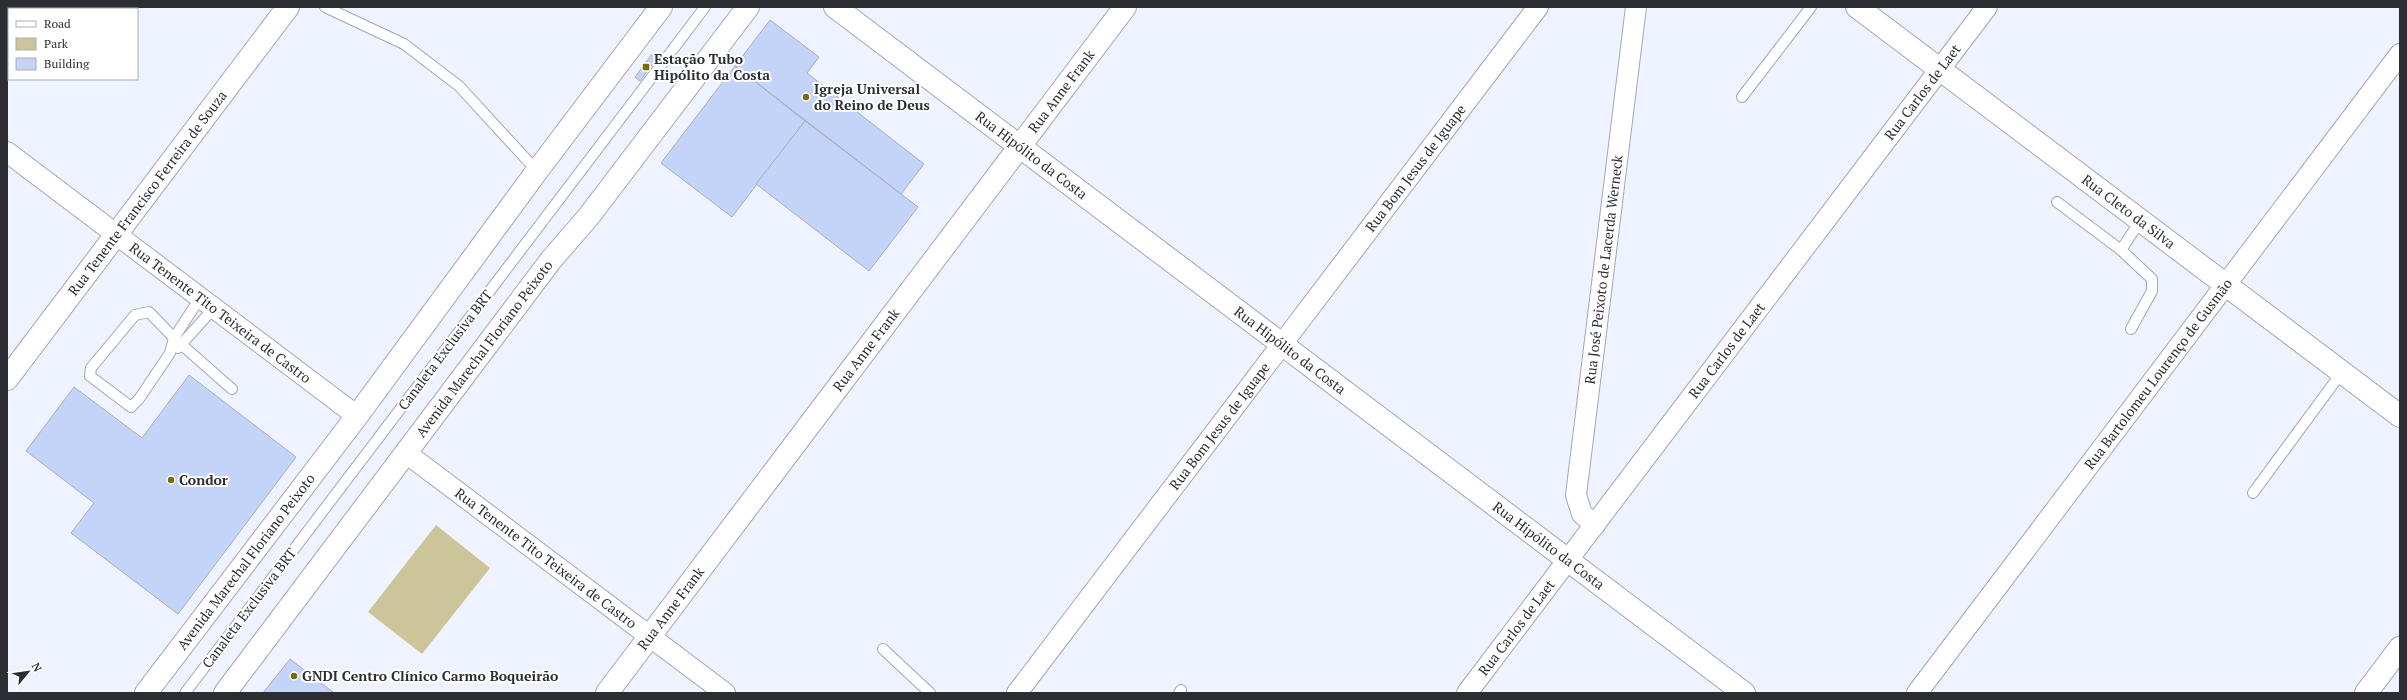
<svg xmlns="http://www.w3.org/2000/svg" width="2407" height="700" font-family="'PT Serif',serif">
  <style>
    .green { fill: #cdc59a }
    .building { fill: #c3d4f8; stroke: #a7adbb }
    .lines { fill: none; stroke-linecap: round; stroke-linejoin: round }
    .service-casing { stroke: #a1a7b5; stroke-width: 12 }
    .minor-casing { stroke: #a1a7b5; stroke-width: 22 }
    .tertiary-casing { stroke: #a1a7b5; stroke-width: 24 }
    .primary-casing { stroke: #a1a7b5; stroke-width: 24 }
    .service { stroke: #fff; stroke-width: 10 }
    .minor { stroke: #fff; stroke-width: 20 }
    .tertiary { stroke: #fff; stroke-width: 22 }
    .primary { stroke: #fff; stroke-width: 22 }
    .poi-dot { fill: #7c6c07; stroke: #fff; stroke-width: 1.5 }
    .labels { text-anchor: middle; stroke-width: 4; stroke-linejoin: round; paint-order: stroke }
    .poi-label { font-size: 14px; font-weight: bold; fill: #2c2e34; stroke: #fff; text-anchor: start }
    .street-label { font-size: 14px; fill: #2c2e34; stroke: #fff }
  </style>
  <rect width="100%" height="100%" fill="#eef3ff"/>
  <polygon class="green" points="436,525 490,568 422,654 368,612"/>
  <g class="building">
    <polygon points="770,20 819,57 807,73 924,164 901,194 735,66"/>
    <polygon points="652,54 657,58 640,81 635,77"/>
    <polygon points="735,66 805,121 732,217 661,163"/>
    <polygon points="805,121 918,207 869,271 756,184"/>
    <polygon points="189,375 296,457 178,614 71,533 94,503 26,451 74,387 142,438"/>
    <polygon points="290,659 334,693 263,693"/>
  </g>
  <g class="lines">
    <g class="service-casing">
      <g id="service">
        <polyline points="325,7 404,44 459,86 537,171"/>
        <polyline points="1742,97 1811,7"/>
        <polyline points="2057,202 2121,250"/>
        <polyline points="200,298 174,338 170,353 139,399 131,407 90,376 91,368 135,315 149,312 174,338 232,389"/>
        <polyline points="2131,329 2152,291 2152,279 2121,250 2140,221"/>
        <polyline points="178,348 214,308"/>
        <polyline points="2253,493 2342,372"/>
        <polyline points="883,649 930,693"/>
        <polyline points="185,693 705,7"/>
        <polyline points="1179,693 1181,690"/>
      </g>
    </g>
    <g class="minor-casing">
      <g id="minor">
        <path id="s1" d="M7,152L357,416"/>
        <path id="s2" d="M406,453L725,693"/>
        <path id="s3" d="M1595,525L1582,514L1576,495L1636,7"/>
        <path id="s4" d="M1017,693L1538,7"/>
        <path id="s5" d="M1467,693L1987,7"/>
        <path id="s6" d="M1917,693L2400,54"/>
      </g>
    </g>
    <g class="tertiary-casing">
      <g id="tertiary">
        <path id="s7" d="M835,7L1744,693"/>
        <path id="s8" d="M1857,7L2400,416"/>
        <path id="s9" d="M146,693L357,416L537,171L661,7"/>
        <path id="s10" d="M225,693L551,260L589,216L748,7"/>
        <polyline points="2366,693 2400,648"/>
      </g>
    </g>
    <g class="primary-casing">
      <g id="primary">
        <path id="s11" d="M7,379L288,7"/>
        <path id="s12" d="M607,693L1125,7"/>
      </g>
    </g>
    <use href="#service" class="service"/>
    <use href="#minor" class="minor"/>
    <use href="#tertiary" class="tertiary"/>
    <use href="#primary" class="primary"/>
  </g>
  <g class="poi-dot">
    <rect x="642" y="63" width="8" height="8" rx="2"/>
    <circle cx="806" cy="97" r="4"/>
    <circle cx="171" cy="480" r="4"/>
    <circle cx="294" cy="676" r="4"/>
  </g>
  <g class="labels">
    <g class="poi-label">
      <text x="654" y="64">Estação Tubo<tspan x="654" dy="16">Hipólito da Costa</tspan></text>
      <text x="814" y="94">Igreja Universal<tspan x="814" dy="16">do Reino de Deus</tspan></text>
      <text x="179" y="485">Condor</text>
      <text x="302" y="681">GNDI Centro Clínico Carmo Boqueirão</text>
    </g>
    <g class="street-label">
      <text dy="5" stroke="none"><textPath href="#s12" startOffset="754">Rua Anne Frank</textPath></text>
      <text dy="5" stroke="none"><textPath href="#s5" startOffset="754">Rua Carlos de Laet</textPath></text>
      <text dy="5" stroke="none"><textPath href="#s7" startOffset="246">Rua Hipólito da Costa</textPath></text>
      <text dy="5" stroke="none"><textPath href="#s4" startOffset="659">Rua Bom Jesus de Iguape</textPath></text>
      <text dy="5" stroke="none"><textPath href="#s11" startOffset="233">Rua Tenente Francisco Ferreira de Souza</textPath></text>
      <text dy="5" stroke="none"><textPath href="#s8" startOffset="340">Rua Cleto da Silva</textPath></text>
      <text dy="5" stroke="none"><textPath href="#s3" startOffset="264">Rua José Peixoto de Lacerda Werneck</textPath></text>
      <text dy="5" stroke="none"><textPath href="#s1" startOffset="267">Rua Tenente Tito Teixeira de Castro</textPath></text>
      <text dy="5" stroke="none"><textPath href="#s10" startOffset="431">Avenida Marechal Floriano Peixoto</textPath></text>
      <text transform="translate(445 350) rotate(-53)" y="5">Canaleta Exclusiva BRT</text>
      <text dy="5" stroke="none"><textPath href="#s12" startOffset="430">Rua Anne Frank</textPath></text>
      <text dy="5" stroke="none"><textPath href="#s7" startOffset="570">Rua Hipólito da Costa</textPath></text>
      <text dy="5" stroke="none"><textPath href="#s5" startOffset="430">Rua Carlos de Laet</textPath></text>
      <text dy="5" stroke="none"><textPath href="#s6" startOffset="400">Rua Bartolomeu Lourenço de Gusmão</textPath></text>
      <text dy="5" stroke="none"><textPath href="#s4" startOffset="335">Rua Bom Jesus de Iguape</textPath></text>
      <text dy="5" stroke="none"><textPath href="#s7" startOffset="894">Rua Hipólito da Costa</textPath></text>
      <text dy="5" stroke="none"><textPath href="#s2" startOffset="175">Rua Tenente Tito Teixeira de Castro</textPath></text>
      <text dy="5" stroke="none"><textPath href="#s9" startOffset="165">Avenida Marechal Floriano Peixoto</textPath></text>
      <text transform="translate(249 608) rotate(-53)" y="5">Canaleta Exclusiva BRT</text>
      <text dy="5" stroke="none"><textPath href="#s12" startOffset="106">Rua Anne Frank</textPath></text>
      <text dy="5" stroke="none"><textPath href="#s5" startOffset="82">Rua Carlos de Laet</textPath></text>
    </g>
  </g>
  <rect width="2407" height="700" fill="none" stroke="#2c2e34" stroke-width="16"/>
  <rect x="8" y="8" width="130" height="72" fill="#ffffff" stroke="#ababae"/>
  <rect x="16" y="21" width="20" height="6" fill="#ffffff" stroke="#ababae"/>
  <text x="44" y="28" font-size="12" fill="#2c2e34">Road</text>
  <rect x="16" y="38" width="20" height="12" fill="#cdc59a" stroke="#ababae"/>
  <text x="44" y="48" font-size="12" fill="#2c2e34">Park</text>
  <rect x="16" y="58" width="20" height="12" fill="#c3d4f8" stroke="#ababae"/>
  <text x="44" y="68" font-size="12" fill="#2c2e34">Building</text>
  <g transform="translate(28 672) rotate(61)" stroke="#ffffff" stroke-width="3" paint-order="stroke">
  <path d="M0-3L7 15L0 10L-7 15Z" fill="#2c2e34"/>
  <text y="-6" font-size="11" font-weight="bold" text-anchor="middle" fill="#2c2e34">N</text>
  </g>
</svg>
